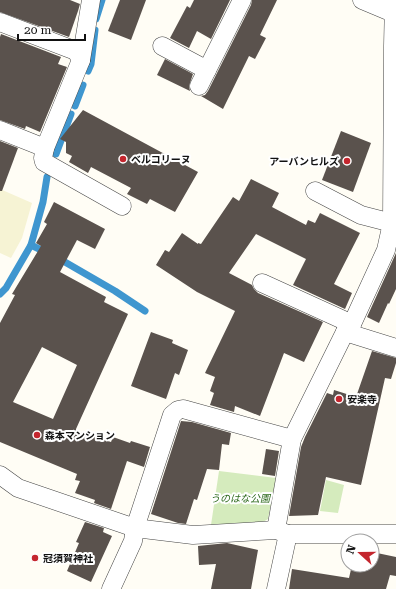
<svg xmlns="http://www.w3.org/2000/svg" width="396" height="589" font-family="'Roboto Serif','Noto Sans JP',serif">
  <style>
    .farmland { fill: #f6f3d4 }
    .green { fill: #d5ebbd }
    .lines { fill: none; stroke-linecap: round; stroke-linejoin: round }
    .stream { stroke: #3f96cf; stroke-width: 7 }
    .building { fill: #5a524d; fill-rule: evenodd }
    .minor-casing { stroke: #444; stroke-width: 19 }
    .minor { stroke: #fff; stroke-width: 18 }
    .poi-dot { fill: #c4262e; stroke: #fff; stroke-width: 1.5 }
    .labels { text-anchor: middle; stroke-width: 4; stroke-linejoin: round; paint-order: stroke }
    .poi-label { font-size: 10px; font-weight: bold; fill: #111; stroke: #fff; text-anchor: start }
    .park-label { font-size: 10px; font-style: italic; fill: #2f6b1f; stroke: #fff }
  </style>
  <rect width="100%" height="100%" fill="#fffdf5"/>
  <polygon class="farmland" points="0,189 32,203 22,238 11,258 0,253"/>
  <g class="green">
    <polygon points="219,471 276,478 268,519 263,522 211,525"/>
    <polygon points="326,480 344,485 338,513 320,511"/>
  </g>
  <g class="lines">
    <g class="stream">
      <polyline points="96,19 102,0"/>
      <polyline points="88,71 91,64 95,30"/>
      <polyline points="75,106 83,85"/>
      <polyline points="56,154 71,114"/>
      <polyline points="31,245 47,253"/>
      <polyline points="58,258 115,291 145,311"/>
      <polyline points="0,294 6,288 31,245 43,202 47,177"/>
    </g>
  </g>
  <g class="building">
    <polygon points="0,0 70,0 80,4 78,11 69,37 0,12"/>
    <polygon points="120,0 146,0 131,40 108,31"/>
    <polygon points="194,0 230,0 211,39 197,31 189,48 170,38 187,6 190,8"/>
    <polygon points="252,0 277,0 260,35 266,38 255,59 249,56 223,109 201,96 205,95 208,91 251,5"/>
    <polygon points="1,34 61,57 58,64 67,67 40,132 26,126 25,129 0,120 0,37"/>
    <polygon points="165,59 193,74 189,86 190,91 157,75"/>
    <polygon points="83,110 198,172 175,212 150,199 147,204 127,194 131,188 91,167 88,173 69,162 72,156 66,153 66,142 60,139"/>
    <polygon points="341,131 371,143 353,192 322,180"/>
    <polygon points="0,141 18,148 2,191 0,191"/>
    <polygon points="251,179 279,193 272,207 306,225 308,220 315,223 320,213 360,233 334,284 352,293 345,309 293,285 306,259 256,234 229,273 252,285 254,289 258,293 323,322 304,362 284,353 260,416 235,406 234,412 210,405 214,393 210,391 215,377 205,373 235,311 197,292 156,265 165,250 169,252 182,233 198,244 198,243 201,244 233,197 239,201"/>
    <path d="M54,202L105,229L95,249L77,240L60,272L106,297L104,302L128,314L76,429V431L111,442L113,437L130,443L131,441L150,447L144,467L127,461L111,509L94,503L95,500L75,493L80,481L75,480L77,474L0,442V323L15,295L12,294L41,246L36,243L47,224L44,222ZM42,347L77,365L53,419L13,402Z"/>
    <polygon points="396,253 396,289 389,304 388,303 379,323 367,317"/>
    <polygon points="151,332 173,340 172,343 188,350 179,375 175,373 166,399 131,386"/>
    <polygon points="372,351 396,358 396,363 391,379 385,378 361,485 326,477 318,515 289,516 301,447 305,437 327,393 333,395 334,390 356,397"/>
    <polygon points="181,421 192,422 231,433 229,445 222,444 219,470 207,469 197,500 194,499 186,524 178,523 151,514"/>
    <polygon points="266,449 279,451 275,476 262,474"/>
    <polygon points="85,522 104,528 103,532 112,536 91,582 67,571 79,543 76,542"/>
    <polygon points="227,543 258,550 251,589 211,589 216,564 199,565 198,546"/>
    <polygon points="377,553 396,557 396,576 390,575 386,589 289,589 292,569 349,578 352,565 374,565"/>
  </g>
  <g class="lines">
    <g class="minor-casing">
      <g id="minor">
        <polyline points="362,0 393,13"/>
        <polyline points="0,22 76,51 81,60 45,148 0,130"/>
        <polyline points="162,46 207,70"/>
        <polyline points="81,60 91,0"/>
        <polyline points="199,86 242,0"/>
        <polyline points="45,148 43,158 44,162 122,206"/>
        <polyline points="315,191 361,215 392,223"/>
        <polyline points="262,283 352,324"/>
        <polyline points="345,332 396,348"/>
        <polyline points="0,475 18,488 135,528 172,415 178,410 183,409 292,439"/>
        <polyline points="276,530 292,439 345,332 352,324 386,250 392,223 393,46 394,0"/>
        <polyline points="111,589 133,541 135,528 193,535 276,530 288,534 396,534"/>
        <polyline points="276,589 288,534"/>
      </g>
    </g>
    <use href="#minor" class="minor"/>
  </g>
  <g class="poi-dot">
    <circle cx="123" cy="159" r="4"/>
    <circle cx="347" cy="161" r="4"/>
    <circle cx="339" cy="399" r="4"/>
    <circle cx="37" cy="435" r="4"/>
    <circle cx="35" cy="558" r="4"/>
  </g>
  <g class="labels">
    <g class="poi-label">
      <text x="131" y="163">ベルコリーヌ</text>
      <text x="339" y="165" text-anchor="end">アーバンヒルズ</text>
      <text x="347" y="403">安楽寺</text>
      <text x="45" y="439">森本マンション</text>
      <text x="43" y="562">冠須賀神社</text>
    </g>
    <g class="park-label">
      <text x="240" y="502">うのはな公園</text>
    </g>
  </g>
  <g transform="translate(360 553) rotate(291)"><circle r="19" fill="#ffffff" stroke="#a0a0a0"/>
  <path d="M0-3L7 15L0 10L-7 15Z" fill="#c4262e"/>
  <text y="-6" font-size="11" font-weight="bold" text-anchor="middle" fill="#111111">N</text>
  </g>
  <path d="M18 34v6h67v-6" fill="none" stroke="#111111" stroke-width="2"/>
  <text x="24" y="34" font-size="12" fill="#111111" stroke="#ffffff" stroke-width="3" paint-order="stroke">20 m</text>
</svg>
